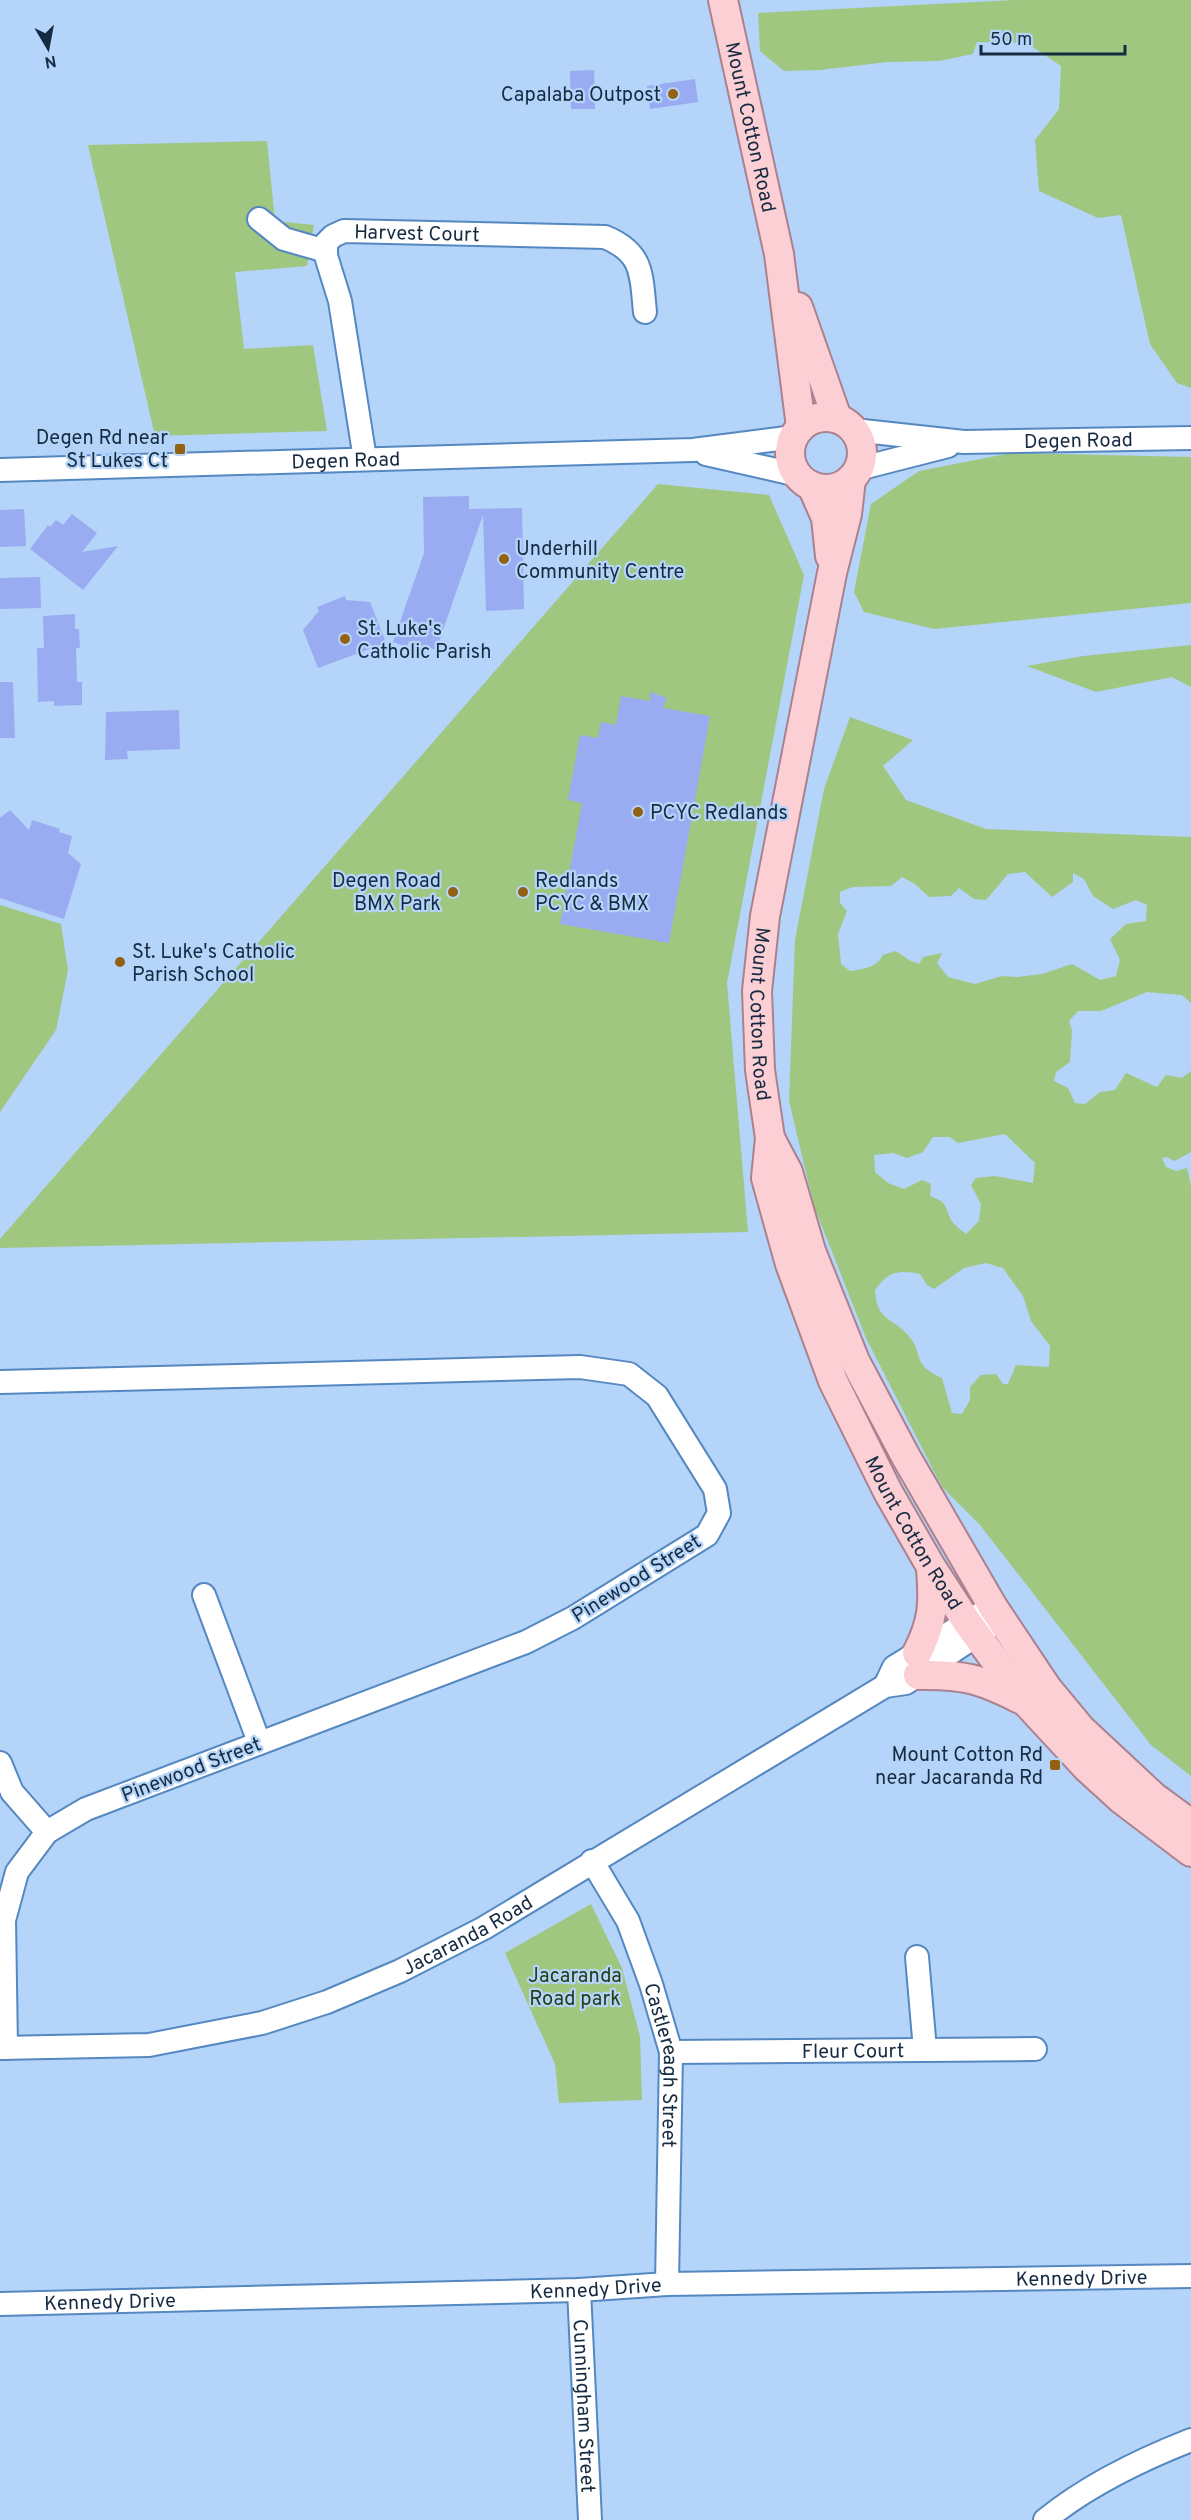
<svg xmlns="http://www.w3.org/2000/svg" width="1191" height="2520" font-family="Overpass,sans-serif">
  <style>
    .green { fill: #9fc77f; fill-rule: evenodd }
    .building { fill: #99acf1 }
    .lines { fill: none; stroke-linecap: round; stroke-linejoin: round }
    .minor-casing { stroke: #5588c0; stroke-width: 26 }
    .major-casing { stroke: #aa818e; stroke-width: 32 }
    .minor { stroke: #fff; stroke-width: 22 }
    .major { stroke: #fbcfd4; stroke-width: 28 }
    .poi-dot { fill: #936112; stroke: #b4d4f9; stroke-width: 2 }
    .labels { text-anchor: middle; stroke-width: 4.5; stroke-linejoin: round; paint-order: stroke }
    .poi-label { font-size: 20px; fill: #162b42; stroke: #b4d4f9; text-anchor: start }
    .street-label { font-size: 20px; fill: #162b42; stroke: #b4d4f9 }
    .park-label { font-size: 20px; fill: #283c16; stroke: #b4d4f9 }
  </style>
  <rect width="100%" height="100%" fill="#b4d4f9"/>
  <g class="green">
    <polygon points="1015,0 1191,0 1191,388 1177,383 1150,344 1121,215 1098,218 1039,191 1035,140 1059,109 1061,66 1027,43 977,42 973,54 939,61 887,62 820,70 784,71 760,51 758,13"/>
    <polygon points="267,141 275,221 314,225 307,266 235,272 244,349 313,345 327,431 155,436 88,145"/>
    <polygon points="1011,453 1191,457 1191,603 934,629 864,612 854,592 871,504 919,471"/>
    <polygon points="658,484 769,495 804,575 727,983 748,1232 0,1248 0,1239"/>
    <polygon points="1191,645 1191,687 1172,677 1096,692 1027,666 1083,656"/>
    <path d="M850,717L913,740L883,766L906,800L986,829L1191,837V1003L1182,995L1147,992L1101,1011H1078L1069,1021L1072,1030L1070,1062L1056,1072L1054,1081L1068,1088L1075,1103L1085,1104L1100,1092L1115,1090L1126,1073L1157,1087L1166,1075L1182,1078L1191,1071V1152L1175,1161L1166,1157L1162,1158L1166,1167L1176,1171L1187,1168L1191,1186V1776L1151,1745L980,1525L942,1487L866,1338L814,1206L789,1101L795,940L824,789ZM1025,872L1052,897L1073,882V873L1084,879L1093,896L1113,909L1136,900L1147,905L1146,921L1126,924L1110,939L1120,960L1116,976L1100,980L1072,964L1042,974L1017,977L1002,976L975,984L948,977L937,963L942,953L923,957L919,964L909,960L896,951L883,955C876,968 864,969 850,971L841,964L838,934L847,911L840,903V892L853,887L891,886L902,877L915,884L929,897L951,896L959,888L974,899L986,900L1008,874ZM1005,1134L1035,1163L1033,1183L995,1176L976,1178L971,1185L981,1204L979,1221L966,1234C961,1230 954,1225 951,1220C944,1205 948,1203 930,1196L931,1184L922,1180L904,1189L888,1183L875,1172L874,1155L893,1153L907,1158L923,1152L933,1137H950L958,1143ZM986,1263L1003,1268L1023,1296L1031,1321L1050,1346L1049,1367L1016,1365L1008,1384H1003L996,1374L981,1375L970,1387V1400L962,1414L952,1413L942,1378C909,1364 926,1353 906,1333C889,1316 877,1320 875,1290C889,1271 898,1270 920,1274L927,1285L934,1289L964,1268Z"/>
    <polygon points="0,905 61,924 68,970 56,1030 0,1112"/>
    <polygon points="591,1904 622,1968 640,2037 642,2100 559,2103 555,2064 505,1953"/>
  </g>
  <g class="building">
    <polygon points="594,70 595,109 571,109 570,71"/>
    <polygon points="695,79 698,102 650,109 647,86"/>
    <polygon points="469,496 469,509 522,508 524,609 486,611 483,515 436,650 409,641 407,647 393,642 424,553 423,497"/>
    <polygon points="24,509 26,546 0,547 0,510"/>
    <polygon points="72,514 97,533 82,552 118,546 83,590 30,549 48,525 50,527 56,520 63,525"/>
    <polygon points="40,577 41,608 0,609 0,578"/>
    <polygon points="345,596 346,600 370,602 386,643 318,668 303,630 319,611 317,607"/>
    <polygon points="75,614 75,629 79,629 80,648 76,648 77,682 82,682 82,705 54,706 54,701 38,702 37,648 44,648 43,616"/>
    <polygon points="0,682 13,682 15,738 0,738"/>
    <polygon points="650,692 667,698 663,708 710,716 669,943 560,924 582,803 568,800 580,735 598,738 601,722 616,725 621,696 650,701"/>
    <polygon points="179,710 180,749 127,751 128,759 105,760 106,712"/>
    <polygon points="10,810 29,830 32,820 60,829 59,832 72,836 68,853 81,864 64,919 0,898 0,818"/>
  </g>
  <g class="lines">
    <g class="minor-casing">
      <g id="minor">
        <polyline points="259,219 284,239 326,251"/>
        <path id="s1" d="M854,430L964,442L1191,438"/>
        <polyline points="706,454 798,475"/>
        <path id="s2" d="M365,459L340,301L326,256V243L333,236L344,231L605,237C644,253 641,275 645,312"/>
        <polyline points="858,469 948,446"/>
        <path id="s3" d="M0,470L693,450L794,437"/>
        <polyline points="0,1382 580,1367 629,1374 657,1396 715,1489 719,1513 707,1535 573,1618 526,1642 86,1809 47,1832 17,1872 4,1920 6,2048"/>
        <polyline points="204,1595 259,1742"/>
        <polyline points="885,1686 894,1667 980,1614"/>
        <polyline points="0,1763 12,1792 47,1832"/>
        <path id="s4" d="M592,1861L628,1921L651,1984L671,2052L667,2284"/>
        <polyline points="917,1957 925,2050"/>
        <path id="s5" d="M0,2048L149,2045L262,2023L327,2002L400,1971L484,1928L885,1686L906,1683L989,1627"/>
        <path id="s6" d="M671,2052L1035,2049"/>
        <path id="s7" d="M579,2290L590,2520"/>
        <path id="s8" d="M0,2304L579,2290L667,2284L1191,2276"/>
        <path d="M1045,2520C1088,2485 1140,2460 1191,2440"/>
      </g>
    </g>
    <g class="major-casing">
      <g id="major">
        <path id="s9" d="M723,0L779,254L801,427"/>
        <polyline points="798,307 837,418"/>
        <circle cx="826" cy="453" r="36"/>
        <path id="s10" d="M851,479L847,514L832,573L765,916L757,991L760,1070L770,1138L766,1178L790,1264L833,1381L888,1492L930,1565L967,1622L1025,1701L1087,1768L1121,1799L1191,1852"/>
        <polyline points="812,486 826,518 830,556"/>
        <polyline points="770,1138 788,1172 811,1251 855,1361 906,1457 993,1607 1047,1688 1081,1729 1154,1797 1191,1824"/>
        <path d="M917,1653C933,1622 934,1604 931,1569"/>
        <path d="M918,1675C963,1674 981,1679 1020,1699"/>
      </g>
    </g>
    <use href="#minor" class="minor"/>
    <use href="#major" class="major"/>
  </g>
  <g class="poi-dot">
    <circle cx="673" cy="94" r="6"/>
    <rect x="174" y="443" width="12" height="12" rx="3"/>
    <circle cx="504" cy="559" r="6"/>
    <circle cx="345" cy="639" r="6"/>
    <circle cx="638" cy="812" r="6"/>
    <circle cx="453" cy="892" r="6"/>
    <circle cx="523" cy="892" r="6"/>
    <circle cx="120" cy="962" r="6"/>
    <rect x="1049" y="1759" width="12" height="12" rx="3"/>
  </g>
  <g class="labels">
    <g class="poi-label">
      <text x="661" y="101" text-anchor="end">Capalaba Outpost</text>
      <text x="168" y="444" text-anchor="end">Degen Rd near<tspan x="168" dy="23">St Lukes Ct</tspan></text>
      <text x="516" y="555">Underhill<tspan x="516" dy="23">Community Centre</tspan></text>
      <text x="357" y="635">St. Luke's<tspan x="357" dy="23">Catholic Parish</tspan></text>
      <text x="650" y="819">PCYC Redlands</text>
      <text x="441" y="887" text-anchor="end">Degen Road<tspan x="441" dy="23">BMX Park</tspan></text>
      <text x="535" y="887">Redlands<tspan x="535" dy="23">PCYC &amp; BMX</tspan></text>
      <text x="132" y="958">St. Luke's Catholic<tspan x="132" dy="23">Parish School</tspan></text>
      <text x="1043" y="1761" text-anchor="end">Mount Cotton Rd<tspan x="1043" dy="23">near Jacaranda Rd</tspan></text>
    </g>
    <g class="street-label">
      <text dy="7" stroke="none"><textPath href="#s9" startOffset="130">Mount Cotton Road</textPath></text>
      <text dy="7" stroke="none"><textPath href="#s2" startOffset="315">Harvest Court</textPath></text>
      <text dy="7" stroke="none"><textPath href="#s1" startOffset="225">Degen Road</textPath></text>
      <text dy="7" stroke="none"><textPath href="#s3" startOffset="346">Degen Road</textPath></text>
      <text dy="7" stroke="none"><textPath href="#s10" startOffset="544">Mount Cotton Road</textPath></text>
      <text dy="7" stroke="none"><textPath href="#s10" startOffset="1095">Mount Cotton Road</textPath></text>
      <text transform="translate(636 1578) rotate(-32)" y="7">Pinewood Street</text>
      <text transform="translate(191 1769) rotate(-21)" y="7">Pinewood Street</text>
      <text dy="7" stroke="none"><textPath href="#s5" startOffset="488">Jacaranda Road</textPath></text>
      <text dy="7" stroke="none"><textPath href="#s6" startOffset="182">Fleur Court</textPath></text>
      <text dy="7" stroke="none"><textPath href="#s4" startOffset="220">Castlereagh Street</textPath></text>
      <text dy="7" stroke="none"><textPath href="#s8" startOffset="1082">Kennedy Drive</textPath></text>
      <text dy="7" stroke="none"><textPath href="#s8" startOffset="596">Kennedy Drive</textPath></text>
      <text dy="7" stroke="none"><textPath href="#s8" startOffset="110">Kennedy Drive</textPath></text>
      <text dy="7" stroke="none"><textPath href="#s7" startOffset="116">Cunningham Street</textPath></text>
    </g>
    <g class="park-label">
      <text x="575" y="1982">Jacaranda<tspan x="575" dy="23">Road park</tspan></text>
    </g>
  </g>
  <g transform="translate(48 48) rotate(170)" stroke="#b4d4f9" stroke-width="4.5" paint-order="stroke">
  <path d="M0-4.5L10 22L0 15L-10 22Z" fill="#162b42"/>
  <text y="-9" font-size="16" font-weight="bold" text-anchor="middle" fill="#162b42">N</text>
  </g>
  <path d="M981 45v9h144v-9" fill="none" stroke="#162b42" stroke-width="3"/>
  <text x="990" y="45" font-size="18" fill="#162b42" stroke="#b4d4f9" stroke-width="4.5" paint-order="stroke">50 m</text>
</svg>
